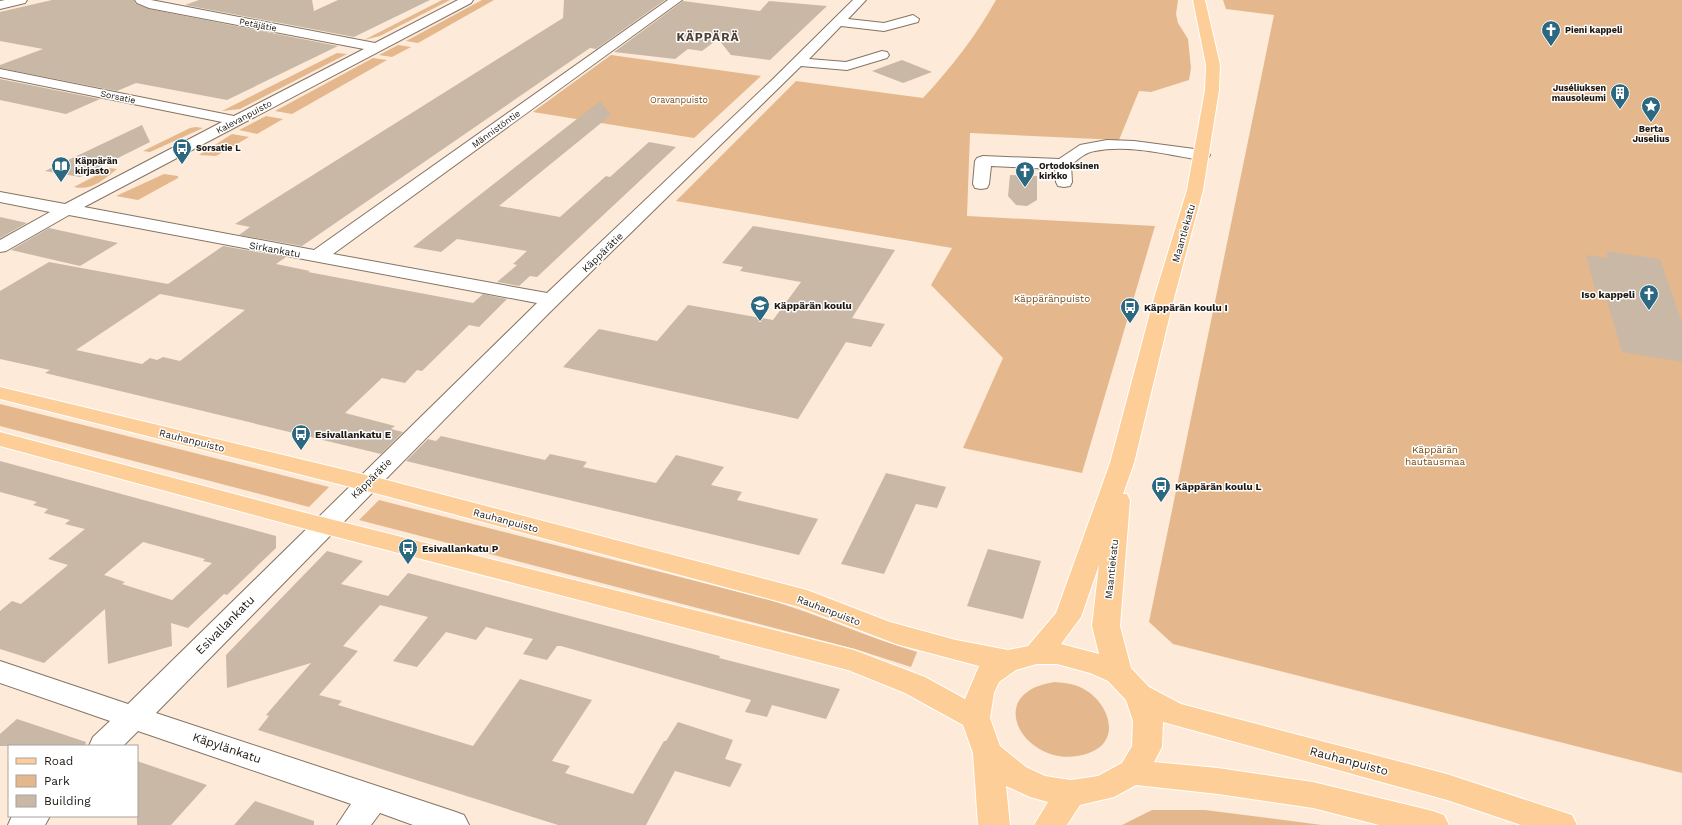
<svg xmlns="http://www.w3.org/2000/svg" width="1682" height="825" font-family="'Work Sans',sans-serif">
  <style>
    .green { fill: #e4b88c }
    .building { fill: #cab8a7; fill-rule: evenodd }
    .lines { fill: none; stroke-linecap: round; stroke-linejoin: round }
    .minor-casing { stroke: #847464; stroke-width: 2 }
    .major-casing { stroke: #fff; stroke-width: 2 }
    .minor { fill: #fff; fill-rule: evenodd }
    .major { fill: #fece98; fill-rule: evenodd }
    .labels { text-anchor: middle; stroke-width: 3; stroke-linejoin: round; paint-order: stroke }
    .far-street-label { font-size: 9px; fill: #1e1812; stroke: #fff }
    .far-poi-label { font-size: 9px; font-weight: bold; fill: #1e1812; stroke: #fff; text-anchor: start }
    .far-park-label { font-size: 9px; fill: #784b13; stroke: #fff }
    .street-label { font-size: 10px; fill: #1e1812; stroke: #fff }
    .poi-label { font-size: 10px; font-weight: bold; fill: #1e1812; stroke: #fff; text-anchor: start }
    .park-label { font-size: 10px; fill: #784b13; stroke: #fff }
    .far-district-label { font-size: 12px; font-weight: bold; letter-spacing: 1px; fill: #4e3f31; stroke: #fff }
    .near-street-label { font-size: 12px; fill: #1e1812; stroke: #fff }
  </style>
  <rect width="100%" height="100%" fill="#fdead8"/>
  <g class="green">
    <polygon points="442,0 450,0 380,36 364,40"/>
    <polygon points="482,0 494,0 418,43 406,41"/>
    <path d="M996,0H1178L1176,14L1178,23L1188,39L1191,68L1189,80L1151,92L1139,91L1119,140L970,133L967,216L1155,226L1082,473L963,448L1003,358L931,285L952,248L676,201L796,81L923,98C951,68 976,36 996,0Z"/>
    <polygon points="1223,0 1682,0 1682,773 1173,644 1149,622 1274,15 1226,9"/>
    <polygon points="398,45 411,47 392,57 379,55"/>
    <polygon points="337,53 347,54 240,109 222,111"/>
    <polygon points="611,55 761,76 694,138 533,112"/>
    <polygon points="373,58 387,60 292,114 275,111"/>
    <polygon points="266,116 283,119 257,134 239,130"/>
    <polygon points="196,127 203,128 150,152 143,151 190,128"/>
    <polygon points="232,134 249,137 216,156 199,155"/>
    <path d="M110,168L117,169C103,180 92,191 74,187Z"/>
    <polygon points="164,174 178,176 178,178 138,200 116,196"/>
    <polygon points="0,404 329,487 309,507 0,426"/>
    <path d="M379,500L770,600C819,615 867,637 917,652L911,667L855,649L359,520Z"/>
    <path d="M1055,682C1066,683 1077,684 1087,691C1109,705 1122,741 1089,753C1029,775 977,693 1055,682Z"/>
    <polygon points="1152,810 1205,810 1322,825 1122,825"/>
  </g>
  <g class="building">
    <polygon points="52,0 134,0 136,4 149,9 338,46 227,100 136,83 117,91 0,68 0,65 43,49 0,41 0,12"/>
    <polygon points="199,0 312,0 314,11 338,0 430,0 354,37 185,5"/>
    <polygon points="564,0 665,0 596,49 590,48 568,63 302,246 239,235 250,227 235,224 563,18"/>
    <polygon points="683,1 760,11 769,1 827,6 770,60 731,55 718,39 702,51 688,49 675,59 614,52"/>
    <polygon points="902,60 932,72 903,83 872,71"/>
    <polygon points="0,79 100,99 66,114 0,100"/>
    <polygon points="600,101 611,115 499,206 560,217 606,176 610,177 649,142 676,147 537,277 530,276 519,286 497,282 517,265 513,264 527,251 457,239 441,252 413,247"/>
    <polygon points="142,125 150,142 80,177 45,171"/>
    <polygon points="1010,175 1037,176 1037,200 1027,206 1016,205 1008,196"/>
    <polygon points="0,217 27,223 0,238"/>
    <polygon points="753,226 895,250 852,318 885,324 871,347 846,342 798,419 563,367 599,329 657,341 688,305 773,320 801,282 740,271 743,267 722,263"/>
    <polygon points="49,228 118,243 80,266 11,250"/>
    <path d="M223,246L286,257L276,264L310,271L308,272L473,303L483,294L507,299L479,327L469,325L422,371L417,370L405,383L382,378L345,413L395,426L391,429L403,432L381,454L45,373L50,370L0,359V291L49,262L168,284ZM160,294L245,310L180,361L163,357L157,360L150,358L142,364L76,350Z"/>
    <polygon points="1606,251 1660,259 1682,322 1682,362 1622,352 1604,291 1595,289 1586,255 1608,258"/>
    <polygon points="441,436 545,460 550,454 587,462 583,467 656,483 676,455 724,467 711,485 742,492 737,500 818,519 799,555 406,461 428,439 436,441"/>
    <path d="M0,461L276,536V548L227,595L224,594L188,628L171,623L172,646L108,664L105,609L44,663L0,649V611L12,601L21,604L68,565L48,559L85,529L65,524L70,520L44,513L48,509L33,505L37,502L0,492ZM143,542L205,559L203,561L212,563L172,600L122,584L125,582L104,575Z"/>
    <polygon points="886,473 946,487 937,508 916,504 884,574 841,564"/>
    <polygon points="988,549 1041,561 1023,619 967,606"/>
    <polygon points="327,551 363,561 341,584 388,596 408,573 660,640 720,656 719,658 840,689 826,719 772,705 767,717 745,712 751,700 561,646 557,646 547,660 523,654 533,639 486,627 476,640 446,632 417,667 393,661 428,617 380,605 343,646 358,651 319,695 342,701 338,705 473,746 520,679 592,700 552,761 570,766 565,773 633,794 664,741 666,741 678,722 733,740 725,759 742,764 730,787 675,771 646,825 558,825 258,730 269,716 266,715 311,663 227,688 226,655"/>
    <polygon points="17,719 86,742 85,746 0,746 0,734"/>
    <polygon points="137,761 207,785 171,825 137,825"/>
    <polygon points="255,801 314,821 314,825 234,825"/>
  </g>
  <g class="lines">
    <g class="minor-casing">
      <g id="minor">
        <polygon points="5,0 27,0 25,3 0,9 0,1"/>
        <polygon points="135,0 151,0 375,43 458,0 473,0 471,3 84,207 314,250 668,0 682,0 333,254 547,293 772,80 853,0 866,0 848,19 884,23 913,15 919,19 918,22 884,31 841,26 809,59 846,62 882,51 887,52 889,55 887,58 847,70 801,66 547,315 156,713 453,811 464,815 469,825 413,825 380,813 371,825 337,825 351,804 138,731 123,746 89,746 93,737 110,721 0,683 0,661 128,704 537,303 69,215 6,251 0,252 0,240 50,212 0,202 0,192 65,204 222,122 0,77 0,69 234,116 364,49 149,8 137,3"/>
        <path d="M1107,140L1134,141L1202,150L1208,152L1210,155L1208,158L1202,160C1168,155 1129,144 1095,151C1086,152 1078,159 1071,165L1072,182L1070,186L1064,187L1058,186L1056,182L1055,169L991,166L989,184L987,188L981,189L975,188L973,184L975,161L977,158L983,156L1059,159L1080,145Z"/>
        <polygon points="12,816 50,816 45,825 8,825"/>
      </g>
    </g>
    <g class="major-casing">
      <path id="major" d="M1193,0H1205L1220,65L1219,90L1203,190L1174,298L1134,463L1123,494H1127L1130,500L1120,626L1131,668L1149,687L1181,704L1447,774L1572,815L1577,825H1521L1447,800L1163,722L1162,747L1154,762L1218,768L1313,782L1433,811L1444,815L1449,825H1379L1313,808L1218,794L1136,785L1114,797L1080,805L1067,825H1034L1048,802L1030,797L1006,786L1010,825H978L973,753L963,725L905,693L848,670L302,528L0,446V432L302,512L854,650L925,677L965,699L979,666L896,644L799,607L386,496L0,399V387L387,480L807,590L890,622L956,640L1008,650L1028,646L1056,613L1110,463L1154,298L1187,190L1205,90L1206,65ZM1099,565L1092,626L1099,654L1061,644L1081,617ZM1037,664H1057L1090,673L1108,681L1126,700L1133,721L1132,746L1122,763L1098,776L1071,780L1045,776L1026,767L1000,746L990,718L994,693L999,682L1016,670Z"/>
    </g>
    <use href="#minor" class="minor"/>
    <use href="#major" class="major"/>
  </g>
  <defs>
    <g id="church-pin" transform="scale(1)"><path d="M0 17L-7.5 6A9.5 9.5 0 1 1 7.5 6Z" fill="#2c687f" stroke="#fff"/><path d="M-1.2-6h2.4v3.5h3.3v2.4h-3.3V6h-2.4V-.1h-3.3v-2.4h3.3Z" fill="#fff"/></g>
    <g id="building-pin" transform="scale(1)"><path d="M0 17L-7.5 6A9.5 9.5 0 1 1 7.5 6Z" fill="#2c687f" stroke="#fff"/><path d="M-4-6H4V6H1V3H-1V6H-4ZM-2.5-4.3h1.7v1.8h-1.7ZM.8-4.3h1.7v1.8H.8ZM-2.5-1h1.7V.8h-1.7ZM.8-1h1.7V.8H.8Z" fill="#fff"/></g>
    <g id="sight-pin" transform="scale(1)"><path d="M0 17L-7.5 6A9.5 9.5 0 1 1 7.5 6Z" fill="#2c687f" stroke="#fff"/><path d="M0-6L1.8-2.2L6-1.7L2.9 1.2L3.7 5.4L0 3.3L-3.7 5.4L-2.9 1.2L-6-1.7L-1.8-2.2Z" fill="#fff"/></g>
    <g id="bus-pin" transform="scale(1)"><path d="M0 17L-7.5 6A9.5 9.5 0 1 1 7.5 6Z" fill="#2c687f" stroke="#fff"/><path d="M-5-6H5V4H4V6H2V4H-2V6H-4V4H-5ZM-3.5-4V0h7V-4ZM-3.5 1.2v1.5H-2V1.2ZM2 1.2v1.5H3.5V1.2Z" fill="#fff"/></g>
    <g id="library-pin" transform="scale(1)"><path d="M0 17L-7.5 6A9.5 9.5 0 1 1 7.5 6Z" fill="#2c687f" stroke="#fff"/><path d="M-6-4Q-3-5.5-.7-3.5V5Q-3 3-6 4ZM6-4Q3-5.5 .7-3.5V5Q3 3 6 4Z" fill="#fff"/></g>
    <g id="school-pin" transform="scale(1)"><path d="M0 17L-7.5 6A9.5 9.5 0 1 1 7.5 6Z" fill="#2c687f" stroke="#fff"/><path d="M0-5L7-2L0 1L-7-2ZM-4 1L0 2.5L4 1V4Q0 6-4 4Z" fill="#fff"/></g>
  </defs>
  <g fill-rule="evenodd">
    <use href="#church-pin" x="1551" y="30"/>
    <use href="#building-pin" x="1620" y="93"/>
    <use href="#sight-pin" x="1651" y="106"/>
    <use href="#bus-pin" x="182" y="148"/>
    <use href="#library-pin" x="61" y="166"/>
    <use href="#church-pin" x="1025" y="171"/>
    <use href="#church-pin" x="1649" y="294"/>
    <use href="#school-pin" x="760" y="305"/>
    <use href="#bus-pin" x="1130" y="307"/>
    <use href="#bus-pin" x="301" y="434"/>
    <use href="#bus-pin" x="1161" y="486"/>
    <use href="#bus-pin" x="408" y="548"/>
  </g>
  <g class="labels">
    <g class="far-street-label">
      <text transform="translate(258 25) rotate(11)" y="3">Petäjätie</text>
      <text transform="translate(118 97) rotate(12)" y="3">Sorsatie</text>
      <text transform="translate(244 117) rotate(-28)" y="3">Kalevanpuisto</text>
      <text transform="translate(496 129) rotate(-36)" y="3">Männistöntie</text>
    </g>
    <g class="far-poi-label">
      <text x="1565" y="33">Pieni kappeli</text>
      <text x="1606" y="91" text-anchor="end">Juséliuksen<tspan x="1606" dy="10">mausoleumi</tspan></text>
      <text x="1651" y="132" text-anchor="middle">Berta<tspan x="1651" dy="10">Juselius</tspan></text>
      <text x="196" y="151">Sorsatie L</text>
      <text x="75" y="164">Käppärän<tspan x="75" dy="10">kirjasto</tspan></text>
      <text x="1039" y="169">Ortodoksinen<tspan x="1039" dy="10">kirkko</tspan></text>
    </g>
    <g class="far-park-label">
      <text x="679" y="103">Oravanpuisto</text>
    </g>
    <g class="street-label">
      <text transform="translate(1183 233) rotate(-74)" y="4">Maantiekatu</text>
      <text transform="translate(275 249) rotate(10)" y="4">Sirkankatu</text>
      <text transform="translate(602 252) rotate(-44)" y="4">Käppärätie</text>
      <text transform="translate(192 440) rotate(14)" y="4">Rauhanpuisto</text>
      <text transform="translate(371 478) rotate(-45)" y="4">Käppärätie</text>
      <text transform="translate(506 520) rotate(15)" y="4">Rauhanpuisto</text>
      <text transform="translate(1111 569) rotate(-84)" y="4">Maantiekatu</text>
      <text transform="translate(829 610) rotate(21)" y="4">Rauhanpuisto</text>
    </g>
    <g class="poi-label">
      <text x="1635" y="298" text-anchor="end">Iso kappeli</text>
      <text x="774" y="309">Käppärän koulu</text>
      <text x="1144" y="311">Käppärän koulu I</text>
      <text x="315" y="438">Esivallankatu E</text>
      <text x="1175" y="490">Käppärän koulu L</text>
      <text x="422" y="552">Esivallankatu P</text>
    </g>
    <g class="park-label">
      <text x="1052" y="302">Käppäränpuisto</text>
      <text x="1435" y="453">Käppärän<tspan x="1435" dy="12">hautausmaa</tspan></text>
    </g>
    <g class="far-district-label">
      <text x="708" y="41">KÄPPÄRÄ</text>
    </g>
    <g class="near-street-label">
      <text transform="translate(225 625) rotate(-45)" y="4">Esivallankatu</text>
      <text transform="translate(227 748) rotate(19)" y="4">Käpylänkatu</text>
      <text transform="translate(1349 761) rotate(15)" y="4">Rauhanpuisto</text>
    </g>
  </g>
  <rect x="8" y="745" width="130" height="72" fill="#ffffff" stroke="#a5a3a0"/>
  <rect x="16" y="758" width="20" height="6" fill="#fece98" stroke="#a5a3a0"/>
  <text x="44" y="765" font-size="12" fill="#1e1812">Road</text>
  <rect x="16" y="775" width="20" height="12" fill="#e4b88c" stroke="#a5a3a0"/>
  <text x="44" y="785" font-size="12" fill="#1e1812">Park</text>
  <rect x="16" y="795" width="20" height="12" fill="#cab8a7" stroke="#a5a3a0"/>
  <text x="44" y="805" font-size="12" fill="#1e1812">Building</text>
</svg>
